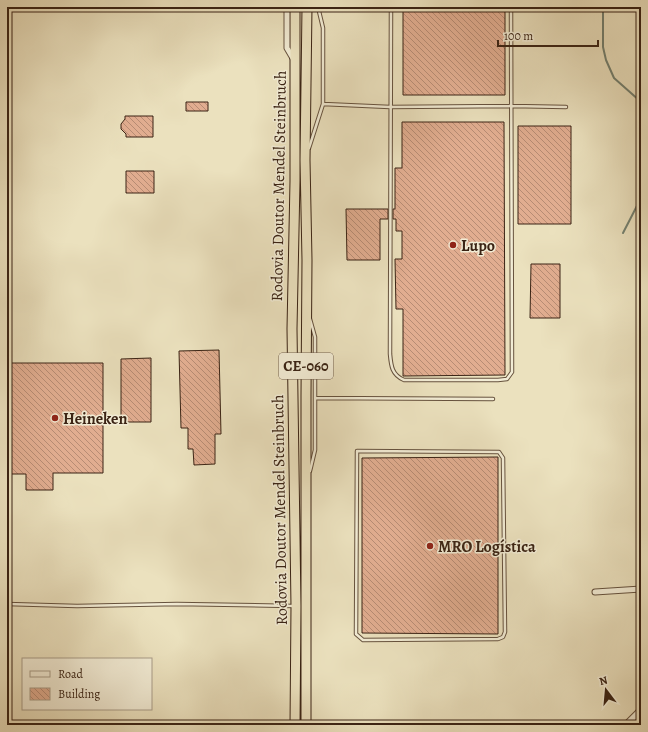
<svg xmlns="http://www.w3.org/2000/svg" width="648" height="732" font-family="Alegreya,serif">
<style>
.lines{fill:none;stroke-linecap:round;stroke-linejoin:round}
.stream{stroke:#738070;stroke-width:2}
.building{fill:url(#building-back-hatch);stroke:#3a2314}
.service-casing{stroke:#66523e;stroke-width:4.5}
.minor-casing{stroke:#66523e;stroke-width:7}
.tertiary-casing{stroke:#66523e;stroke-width:8}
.trunk-casing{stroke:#3a2314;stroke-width:11}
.service{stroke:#f2ecd5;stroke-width:2.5}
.minor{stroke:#f2ecd5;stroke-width:5}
.tertiary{stroke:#f2ecd5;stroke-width:6}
.trunk{stroke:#ebe1be;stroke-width:9}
.poi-dot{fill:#8f2418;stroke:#f2ecd5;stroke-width:1.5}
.labels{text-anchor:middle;stroke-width:3;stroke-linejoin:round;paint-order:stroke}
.shield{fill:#f2ecd5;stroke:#715f4e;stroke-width:1}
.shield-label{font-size:15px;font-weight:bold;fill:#3a2314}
.street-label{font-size:16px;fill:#3a2314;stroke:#f2ecd5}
.poi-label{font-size:16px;font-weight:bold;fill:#3a2314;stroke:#f2ecd5;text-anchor:start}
</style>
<defs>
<pattern id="building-back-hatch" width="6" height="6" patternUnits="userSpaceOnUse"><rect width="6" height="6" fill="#e1ad90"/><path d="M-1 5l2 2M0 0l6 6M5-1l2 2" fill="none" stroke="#b78c74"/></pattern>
</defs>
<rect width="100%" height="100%" fill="#ebe1be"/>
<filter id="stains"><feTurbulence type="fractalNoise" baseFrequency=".005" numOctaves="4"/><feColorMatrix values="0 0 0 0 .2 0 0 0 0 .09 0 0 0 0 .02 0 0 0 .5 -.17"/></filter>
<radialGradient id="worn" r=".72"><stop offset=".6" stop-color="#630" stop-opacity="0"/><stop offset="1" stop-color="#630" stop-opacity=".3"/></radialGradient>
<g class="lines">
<path class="stream" d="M603,7v40l3,13 8,18 26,23 1,5
M623,233l18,-35"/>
</g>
<path class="building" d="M403,7h102v88h-102z
M186,102h22v9h-22z
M125,116h28v21h-27v-3l-5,-5v-5l4,-5z
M402,122h102l1,253 -102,1v-67h-7l-1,-50h7v-28h-6v-12h-3v-10h2v-41h7z
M518,126h53v98h-53z
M126,171h28v22h-28z
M346,209h42v10h-8v41h-33z
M531,264h29v54h-30z
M219,350l2,84h-6v30l-21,1 -1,-16h-5v-21h-7l-2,-77z
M151,358v64h-30v-63z
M7,363h96v110h-50v17h-27v-16h-19z
M498,457v177l-136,-1v-175z"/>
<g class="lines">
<defs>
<path id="service" d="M391,7l-1,347c1,12 2,21 14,26h94l9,-1 5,-7 -1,-365
M323,104l67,3 122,-1 54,1
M309,148l14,-44v-76l-5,-21
M315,398l178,1
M357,451l142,1 4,6 2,174 -2,5 -5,2 -135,1 -7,-6z
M310,471l5,-21v-113l-5,-18
M7,604l70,2 100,-2 116,2"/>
<path id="minor" d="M287,7v41l7,12
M595,592l46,-3"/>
<path id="tertiary" d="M626,725l15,-15"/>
<path id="trunk" d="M295,7v174l-3,148 4,277 -1,119
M306,725v-330l1,-135 -2,-100 2,-153"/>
</defs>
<use href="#service" class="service-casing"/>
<use href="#minor" class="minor-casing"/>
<use href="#tertiary" class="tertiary-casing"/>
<use href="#trunk" class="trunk-casing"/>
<use href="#service" class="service"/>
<use href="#minor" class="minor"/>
<use href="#tertiary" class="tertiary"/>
<use href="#trunk" class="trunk"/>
</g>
<g class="poi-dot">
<circle cx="453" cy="245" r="4"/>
<circle cx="55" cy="418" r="4"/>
<circle cx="430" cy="546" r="4"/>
</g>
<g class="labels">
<rect class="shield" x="279" y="353" width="54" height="26" rx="3"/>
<g class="shield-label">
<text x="306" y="371">CE-060</text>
</g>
<g class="street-label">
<text transform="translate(278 186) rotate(-89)" y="6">Rodovia Doutor Mendel Steinbruch</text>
<text transform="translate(279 510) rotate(-91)" y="6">Rodovia Doutor Mendel Steinbruch</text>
</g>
<g class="poi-label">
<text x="461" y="251">Lupo</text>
<text x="63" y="424">Heineken</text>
<text x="438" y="552">MRO Logística</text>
</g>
</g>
<rect width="648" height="732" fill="none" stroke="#ebe1be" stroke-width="24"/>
<rect x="8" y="8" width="632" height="716" fill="none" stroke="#3a2314" stroke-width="2"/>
<rect x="12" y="12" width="624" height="708" fill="none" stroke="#3a2314"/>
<rect x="22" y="658" width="130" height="52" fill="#f2ecd5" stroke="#a89c88"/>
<rect x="30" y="671" width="20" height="6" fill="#f2ecd5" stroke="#a89c88"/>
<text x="58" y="678" font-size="12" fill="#3a2314">Road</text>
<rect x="30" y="688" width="20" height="12" fill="url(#building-back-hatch)" stroke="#a89c88"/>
<text x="58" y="698" font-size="12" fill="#3a2314">Building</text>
<g transform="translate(606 690) rotate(344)" stroke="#f2ecd5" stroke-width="3" paint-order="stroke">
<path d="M0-3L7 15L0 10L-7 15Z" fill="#3a2314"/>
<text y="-6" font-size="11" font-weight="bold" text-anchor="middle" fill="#3a2314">N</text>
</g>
<path d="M498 40v6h100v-6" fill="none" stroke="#3a2314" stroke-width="2"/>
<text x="504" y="40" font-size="12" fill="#3a2314" stroke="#f2ecd5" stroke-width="3" paint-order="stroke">100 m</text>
<rect width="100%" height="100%" filter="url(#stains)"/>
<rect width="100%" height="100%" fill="url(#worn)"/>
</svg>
